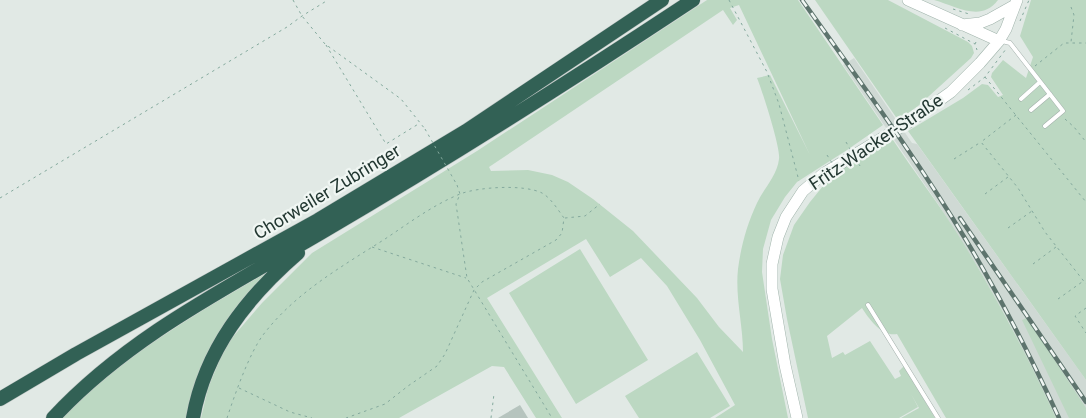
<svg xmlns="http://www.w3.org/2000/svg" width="1086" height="418" font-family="Roboto,sans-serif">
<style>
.built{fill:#cfd9d4}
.green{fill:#bcd8c2;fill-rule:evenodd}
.building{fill:#b6c4be}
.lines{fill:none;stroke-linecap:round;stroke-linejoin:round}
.lane-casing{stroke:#a4b0ac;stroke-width:5}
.secondary-casing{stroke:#a1b4ac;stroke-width:12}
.highway-casing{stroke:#c1c7c6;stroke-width:15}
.path{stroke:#84a99d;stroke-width:1;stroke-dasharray:2.5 4;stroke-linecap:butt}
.lane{stroke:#fff;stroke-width:4}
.secondary{stroke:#fff;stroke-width:11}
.highway{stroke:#326155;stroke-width:14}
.rail-casing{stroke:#5d746d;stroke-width:4.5}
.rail{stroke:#f0f6f3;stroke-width:2.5;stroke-dasharray:8;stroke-linecap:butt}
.path-bridge{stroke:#84a99d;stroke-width:1;stroke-dasharray:2.5 4;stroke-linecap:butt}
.labels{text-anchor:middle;stroke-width:4.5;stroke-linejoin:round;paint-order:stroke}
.street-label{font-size:18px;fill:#233832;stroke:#f0f6f3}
</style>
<rect width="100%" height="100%" fill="#e1e9e5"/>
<path class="built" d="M854,58l58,85 5,1 169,236v38h-30l-47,-96 -29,-51 -42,-67 -95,-139z"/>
<path class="green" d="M707,0h91l85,125 -36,25 -50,32 -12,15 -14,23 -8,29 -1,23 10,67 16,79h-73l20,-13 -35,-65 -33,-54 -26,-28 -31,19 -24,-38 -99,59 75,120h-26l-32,-51 -12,-1 -93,52h-198l7,-30 12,-29 11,-20 31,-36 50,-50 165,-102zM739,5l71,150 -40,-80 -13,3c5,12 24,71 22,81 -2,17 -15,29 -22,44 -10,21 -16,43 -19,66 -3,28 5,56 5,83l-24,-25 -22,-29 -64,-67 -40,-32 -25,-17 -16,-7 -24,-5 -37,1 -2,-4 234,-157 10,15 4,-5 -7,-12z
M815,0h73l80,42 4,4 2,7 -3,5 -53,48 -20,14z
M934,0h64c-17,23 -42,6 -64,0z
M1031,0h55v380l-178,-249 55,-33 19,-14 6,1 10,12 5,-2 -12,-18 1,-4 11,-13 23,18 7,-21 -13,-21z
M891,137c23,35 49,68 71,104 35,57 66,116 94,177h-110l-49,-84c-15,3 -28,-15 -35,-26l-35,28 5,22 11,-6 2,3 25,-14 25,38 6,-3 -2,-5 5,-5 31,52h-34l18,-10 -8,-14 7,13 -19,11h-91l-21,-99 -7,-40 3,-24 11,-30 16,-23 22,-27z
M580,249l68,111 -72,44 -67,-111z
M271,270l-12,14 -71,134h-126c60,-62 135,-105 209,-148z
M1027,318l59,90v10h-17l-47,-98z
M697,352l33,54 -20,12h-71l-14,-22z"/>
<path class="building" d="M520,405l8,13h-30z"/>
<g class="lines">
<defs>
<path id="lane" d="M1002,41l8,2 53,68 -18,15
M1021,99l19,-17
M1031,110l19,-16
M868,305l70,113"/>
<path id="secondary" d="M908,0l91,41
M962,25l18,-2 10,-4 25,-14
M797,418l-12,-53 -13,-76v-25l6,-27 8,-20 17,-26 20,-17 86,-52 42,-30 29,-29 19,-22 7,-12 11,-29"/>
<path id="highway" d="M0,399l76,-45 242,-134 148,-89 196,-131
M53,418c76,-82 176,-131 271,-187 125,-73 248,-151 369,-231
M193,418c12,-68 54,-121 105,-165"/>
</defs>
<use href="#lane" class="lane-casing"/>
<use href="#secondary" class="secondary-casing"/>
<use href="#highway" class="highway-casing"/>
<path class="path" d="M293,0l9,16 23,28 76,55 24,30
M729,0l38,72 12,32 20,77
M1071,7l3,8 -3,27
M953,9l16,5
M1020,21l9,-21
M945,28l30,16
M976,42l-1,2 2,6
M326,45l60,99 34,-21
M1035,66l29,-23h22
M985,77l101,125
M968,90l17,-13 21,-28
M1016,115l-35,27 37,46 27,44 41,52
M1065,119l9,8 12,15
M954,159l27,-17
M457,185l3,9 -4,10 11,74 85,140
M985,194l23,-17
M0,198l287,-171 15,-11 26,-16
M565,218l20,-2 15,-12
M1008,228l24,-17
M372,247l94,31
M1033,264l23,-17
M1058,299l24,-17
M1086,308l-11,8 11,17
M239,388l51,24 22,6
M227,418c8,-24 22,-64 36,-83 32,-42 78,-68 122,-96 24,-16 48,-34 75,-45 18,-7 64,-10 82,-1 9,5 16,17 22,25l-2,15 -6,7 -74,42 -8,8 -29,64 -8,12 -29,20 -23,18 -39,14
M491,418l3,-24"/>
<use href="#lane" class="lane"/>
<use href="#secondary" class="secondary"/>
<use href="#highway" class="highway"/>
<defs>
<path id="rail" d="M802,0c56,79 114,157 164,240 35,58 65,117 93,178
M960,218l126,184"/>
</defs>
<use href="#rail" class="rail-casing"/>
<use href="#rail" class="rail"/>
<path class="path-bridge" d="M425,129l32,56
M846,142l14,24
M827,155l14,22"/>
</g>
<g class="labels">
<g class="street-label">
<text transform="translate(876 142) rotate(-34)" y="6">Fritz-Wacker-Straße</text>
<text transform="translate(327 192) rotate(-31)" y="6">Chorweiler Zubringer</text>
</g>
</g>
</svg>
